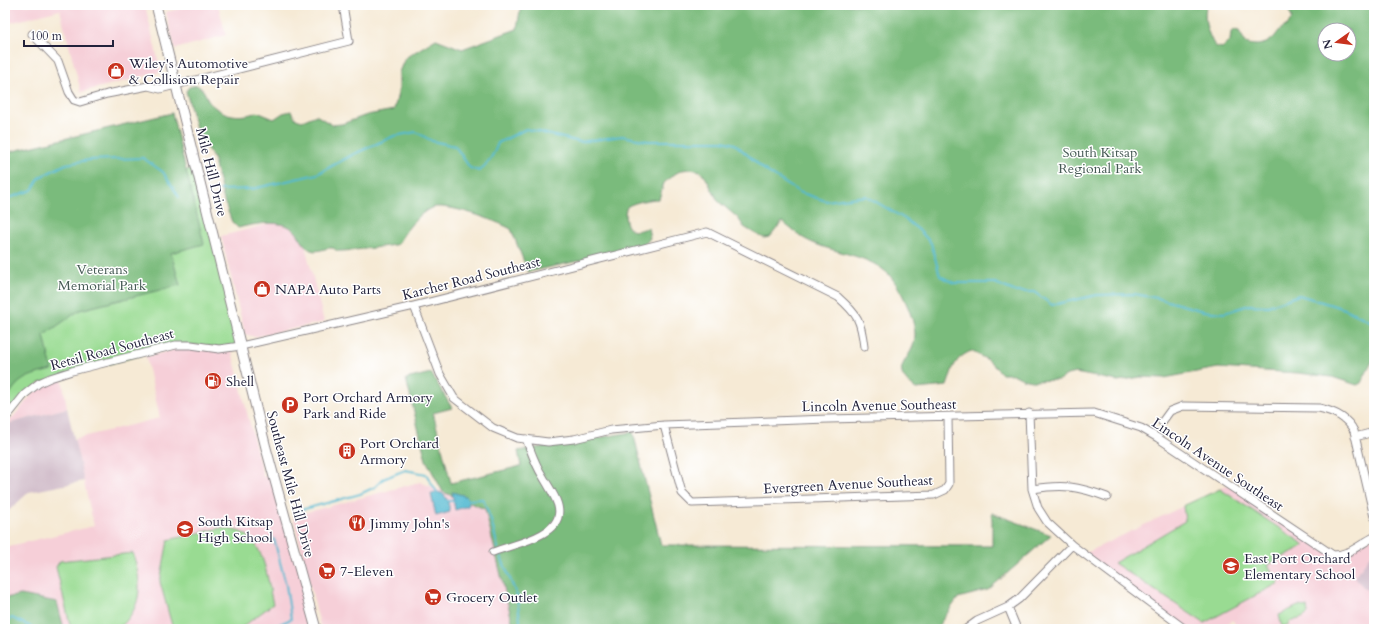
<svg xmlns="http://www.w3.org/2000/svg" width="1379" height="634" font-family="Cardo,serif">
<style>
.built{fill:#f6cfd8}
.industrial{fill:#d1bdca}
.green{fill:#99db92;stroke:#5e7e66}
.forest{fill:#7abb7c;stroke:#4e6e5c;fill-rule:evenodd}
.water{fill:#53bad1;stroke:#3a6e86}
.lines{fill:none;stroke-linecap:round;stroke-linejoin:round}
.stream{stroke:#53bad1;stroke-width:2}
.minor-casing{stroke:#8c8688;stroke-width:9}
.major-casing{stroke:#8c8688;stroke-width:11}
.minor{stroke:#fff;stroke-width:7}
.major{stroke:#fff;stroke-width:9}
.labels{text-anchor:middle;stroke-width:3;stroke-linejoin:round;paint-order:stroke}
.poi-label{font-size:14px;fill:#22223b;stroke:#fff;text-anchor:start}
.park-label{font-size:14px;fill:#465a55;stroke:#fff}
.street-label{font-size:14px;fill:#22223b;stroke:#fff}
</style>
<rect width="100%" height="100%" fill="#fff"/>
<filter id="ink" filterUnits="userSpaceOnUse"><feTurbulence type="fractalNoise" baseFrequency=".025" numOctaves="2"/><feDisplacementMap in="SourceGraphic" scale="8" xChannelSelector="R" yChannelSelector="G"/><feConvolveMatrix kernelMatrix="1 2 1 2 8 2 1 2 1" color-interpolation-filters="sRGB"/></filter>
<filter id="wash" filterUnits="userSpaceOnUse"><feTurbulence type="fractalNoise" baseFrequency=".012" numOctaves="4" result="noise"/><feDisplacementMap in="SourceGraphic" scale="16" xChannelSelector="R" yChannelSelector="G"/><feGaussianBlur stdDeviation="0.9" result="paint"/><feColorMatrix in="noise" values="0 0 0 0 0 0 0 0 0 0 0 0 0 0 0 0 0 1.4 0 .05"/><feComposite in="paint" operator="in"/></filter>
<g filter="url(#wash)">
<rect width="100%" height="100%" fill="#f6ead5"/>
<path class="built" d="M5,5h140l16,67 -80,20 -21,-82 -51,13 -4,-4z
M194,5h24l8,30 -51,14 -9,-37z
M298,217l26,105 -69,15 -10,-3 -24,-98z
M180,348l52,3 31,126 10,-3 43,155h-311v-82l89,-21 -20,-87 86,-21 -14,-61z
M62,378l5,30 -60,16 27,-32z
M420,482l65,27 29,120h-193l-28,-113z
M1227,485l106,70 41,-18v14l-19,26 19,21v31h-137l-4,-9 -14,9h-34l-101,-75z"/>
<path class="industrial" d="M67,408l17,73 -55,11 -24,22v-86l2,-4z
M1374,551v47l-20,-21z"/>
<path class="green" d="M196,168l45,178 -12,2 -46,-4 -144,39 -34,36v-205z
M1220,489l85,56 -37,20 11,18 -75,40 -90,-60 71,-42 -2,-15z
M221,528c10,1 22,3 29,10 16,15 18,46 23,66l-32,24 -5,1h-63l-13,-47 8,-42z
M133,553c6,22 11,43 -3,63 -3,4 -7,10 -13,12 -6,3 -37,1 -46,1l-15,-62 4,-6z
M1298,606l9,1 1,7 -6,4 -13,4v2l-7,3 -3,-12z"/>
<path class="forest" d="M521,5h686c-5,12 1,30 8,41l7,2 8,-7 1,-9 3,-2 5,1 7,12c10,4 22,2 29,-7 2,-2 3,-5 6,-7 5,-3 8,-4 11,-11l-2,-5 -6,-8h90v353l-13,25 -4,2 -25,-8 -34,-4 -80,-5 -54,10 -24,-1 -22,4 -43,-8 -8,2 -8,5 -27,1 -9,-2 -10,-5h-11l-14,-14 -17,-9c-18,8 -18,18 -24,35l-31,3c-32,-23 -1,-28 -1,-54 0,-16 -14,-47 -25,-59 -19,-22 -60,-23 -83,-36 -9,-4 -16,-12 -25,-18l-12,15 -6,1 -10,-5 -10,-6 -6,-9 -20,-17 -12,-23 -6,-7 -9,-2 -9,1 -9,5 -9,8 -5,16c-8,0 -24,3 -31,7 -5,4 -3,19 2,23 4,4 13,0 18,-1l2,10 -5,6 -7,4 -110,24 -17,-43c-14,-8 -65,-27 -80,-21 -13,6 -27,24 -33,36 -5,2 -57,8 -61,7 -1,-1 -3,-3 -5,-3 -6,-1 -14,5 -21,2 -7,-3 -10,-12 -15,-18 -12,-14 -43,-8 -58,-4l-6,-6 -8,-21 -11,-44 -15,-21 -12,-45 3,-4 8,-2c2,2 7,5 8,9 2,2 2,6 4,8 13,14 31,17 48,10l17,7 9,-6 8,-2 5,8 6,2 14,-6 16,10 10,-1 25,-9 27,-5 5,-21v-17l6,-14 31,-19 26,10 55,-20zM1325,30h24v24h-24z
M172,113l32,131 -33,9 9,32 -100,25 -36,25 8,35c-25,6 -35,8 -47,33v-250z
M431,373l21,35 -19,5 18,70 70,-17 -3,-15 115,-19 28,113 331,1v-33l59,22 -63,55 -30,8 -22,31h-422l-29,-120 -42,-17 -17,-32 -20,-81z
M21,595l36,7 7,27h-59v-31z"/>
<path class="water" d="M437,492c11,1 11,11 13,20l-14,4 -5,-22z
M452,492l14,4 3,8 -1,2 -13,4z"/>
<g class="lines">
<path class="stream" d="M220,190l32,-1 65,-15 37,-20 40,-18 22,-4 16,9 23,5 15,22 9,3c10,-8 15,-16 19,-28l28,-14 54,13 42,-6 26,5h75l12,3 31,27 33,21 27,9 40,-5 39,23 15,12 11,12 9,33 14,7h41l21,9h18l18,13 45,-10 37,-1 23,4 46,13 21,2 25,-8 19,1 31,-11 46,14 29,14
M5,206l4,-8 23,-8 8,-13 26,-13 23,-4 54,-2 20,14 16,25
M466,500l17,-1 8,21 7,28
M444,501h10
M297,511l63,-17 15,-7 8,-8 22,-9 21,4 12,20
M499,552l18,44 4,33
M5,620l7,-2 24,11
M269,629l22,-10 -5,-34 -12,-46"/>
</g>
</g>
<g filter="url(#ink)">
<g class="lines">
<defs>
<path id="minor" d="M32,34l26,27 11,31 5,8 6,2 27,-8 41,-8 12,3 189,-48 -6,-36
M414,306l26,68 14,24 39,30 24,10 31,4 26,-3 37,-9 53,-5 164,-6 266,-6 47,15 17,10 175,117c17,0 27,-11 41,-18
M1029,413l3,76 6,19 9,14 25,23 113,84
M5,419l20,-25 14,-11 11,-5 22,-7 104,-26h15l28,4 22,-3 173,-40 293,-74 131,65c20,18 23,23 26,50
M1162,422l8,-11 13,-5 136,2c14,3 28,9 35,23l20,86
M664,425l18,68 10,10 242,-8 11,-5 4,-6 -1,-67
M1355,437l19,-5
M1032,489c32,-5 45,-3 75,8
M493,552c16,-6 35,-10 49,-18 31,-17 12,-38 0,-59 -7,-11 -11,-24 -16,-36
M1008,607l9,22
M966,629l11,-8 31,-14 11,-8 53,-54"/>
<path id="major" d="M156,5l110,443 50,181"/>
</defs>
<use href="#minor" class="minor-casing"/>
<use href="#major" class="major-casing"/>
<use href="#minor" class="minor"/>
<use href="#major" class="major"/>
</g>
</g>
<defs>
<symbol id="shop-disc" viewBox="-11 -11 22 22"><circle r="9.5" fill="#c8321e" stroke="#fff"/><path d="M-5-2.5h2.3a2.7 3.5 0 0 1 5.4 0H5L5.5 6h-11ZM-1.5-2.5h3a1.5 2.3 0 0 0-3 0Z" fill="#fff"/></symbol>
<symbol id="fuel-disc" viewBox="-11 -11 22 22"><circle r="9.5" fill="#c8321e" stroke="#fff"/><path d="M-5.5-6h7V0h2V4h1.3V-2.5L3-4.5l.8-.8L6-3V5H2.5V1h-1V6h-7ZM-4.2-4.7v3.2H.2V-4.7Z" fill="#fff"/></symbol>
<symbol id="parking-disc" viewBox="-11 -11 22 22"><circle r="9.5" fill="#c8321e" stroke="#fff"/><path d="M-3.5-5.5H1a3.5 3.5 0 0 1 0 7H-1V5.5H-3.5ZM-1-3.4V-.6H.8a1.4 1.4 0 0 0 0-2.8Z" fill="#fff"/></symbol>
<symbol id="building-disc" viewBox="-11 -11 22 22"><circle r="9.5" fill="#c8321e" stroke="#fff"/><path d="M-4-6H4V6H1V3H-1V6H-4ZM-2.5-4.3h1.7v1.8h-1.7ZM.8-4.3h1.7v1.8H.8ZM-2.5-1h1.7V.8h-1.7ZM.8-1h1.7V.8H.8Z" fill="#fff"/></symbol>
<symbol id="restaurant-disc" viewBox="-11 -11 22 22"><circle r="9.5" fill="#c8321e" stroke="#fff"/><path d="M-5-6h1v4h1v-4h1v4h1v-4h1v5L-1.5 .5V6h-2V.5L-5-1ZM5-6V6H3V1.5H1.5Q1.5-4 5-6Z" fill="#fff"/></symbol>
<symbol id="school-disc" viewBox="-11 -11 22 22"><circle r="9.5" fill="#c8321e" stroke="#fff"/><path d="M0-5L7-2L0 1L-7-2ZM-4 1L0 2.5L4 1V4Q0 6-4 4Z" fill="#fff"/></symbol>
<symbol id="supermarket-disc" viewBox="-11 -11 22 22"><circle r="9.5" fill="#c8321e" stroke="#fff"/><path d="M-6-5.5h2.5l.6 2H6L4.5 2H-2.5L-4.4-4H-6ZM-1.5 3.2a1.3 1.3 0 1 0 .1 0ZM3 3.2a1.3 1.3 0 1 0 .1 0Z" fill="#fff"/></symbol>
</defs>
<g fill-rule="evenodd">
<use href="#shop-disc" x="106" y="61" width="20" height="20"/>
<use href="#shop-disc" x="252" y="279" width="20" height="20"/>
<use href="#fuel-disc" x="203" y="371" width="20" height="20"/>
<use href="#parking-disc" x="280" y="395" width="20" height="20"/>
<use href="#building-disc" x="337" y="441" width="20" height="20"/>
<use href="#restaurant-disc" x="347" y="513" width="20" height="20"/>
<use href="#school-disc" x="175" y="519" width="20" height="20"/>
<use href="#school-disc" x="1221" y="556" width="20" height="20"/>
<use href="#supermarket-disc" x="317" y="561" width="20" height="20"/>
<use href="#supermarket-disc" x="423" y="587" width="20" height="20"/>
</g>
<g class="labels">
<g class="poi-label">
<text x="129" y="68">Wiley's Automotive<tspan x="129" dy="16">&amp; Collision Repair</tspan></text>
<text x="275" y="294">NAPA Auto Parts</text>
<text x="226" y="386">Shell</text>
<text x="303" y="402">Port Orchard Armory<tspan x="303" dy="16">Park and Ride</tspan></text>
<text x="360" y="448">Port Orchard<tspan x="360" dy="16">Armory</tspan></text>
<text x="198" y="526">South Kitsap<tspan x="198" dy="16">High School</tspan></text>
<text x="370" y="528">Jimmy John's</text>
<text x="1244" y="563">East Port Orchard<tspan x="1244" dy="16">Elementary School</tspan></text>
<text x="340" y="576">7-Eleven</text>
<text x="446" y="602">Grocery Outlet</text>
</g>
<g class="park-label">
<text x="1100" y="157">South Kitsap<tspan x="1100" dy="16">Regional Park</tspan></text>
<text x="102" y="274">Veterans<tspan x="102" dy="16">Memorial Park</tspan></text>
</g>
<g class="street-label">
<text transform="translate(212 172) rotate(76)" y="5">Mile Hill Drive</text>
<text transform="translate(471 278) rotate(-14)" y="5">Karcher Road Southeast</text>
<text transform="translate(112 349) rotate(-15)" y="5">Retsil Road Southeast</text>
<text transform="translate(879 405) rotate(-1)" y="5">Lincoln Avenue Southeast</text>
<text transform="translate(1218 464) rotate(34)" y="5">Lincoln Avenue Southeast</text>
<text transform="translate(291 484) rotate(75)" y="5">Southeast Mile Hill Drive</text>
<text transform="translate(848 484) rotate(-3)" y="5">Evergreen Avenue Southeast</text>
</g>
</g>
<rect width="1379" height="634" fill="none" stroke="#fff" stroke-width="20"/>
<g transform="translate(1337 42) rotate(256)"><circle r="19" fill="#ffffff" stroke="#a7a7b1"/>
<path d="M0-3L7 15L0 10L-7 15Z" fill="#c8321e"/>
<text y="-6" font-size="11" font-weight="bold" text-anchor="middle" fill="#22223b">N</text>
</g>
<path d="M24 40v6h89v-6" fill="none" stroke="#22223b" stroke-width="2"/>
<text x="30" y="40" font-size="12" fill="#22223b" stroke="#ffffff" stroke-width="3" paint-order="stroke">100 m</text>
</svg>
